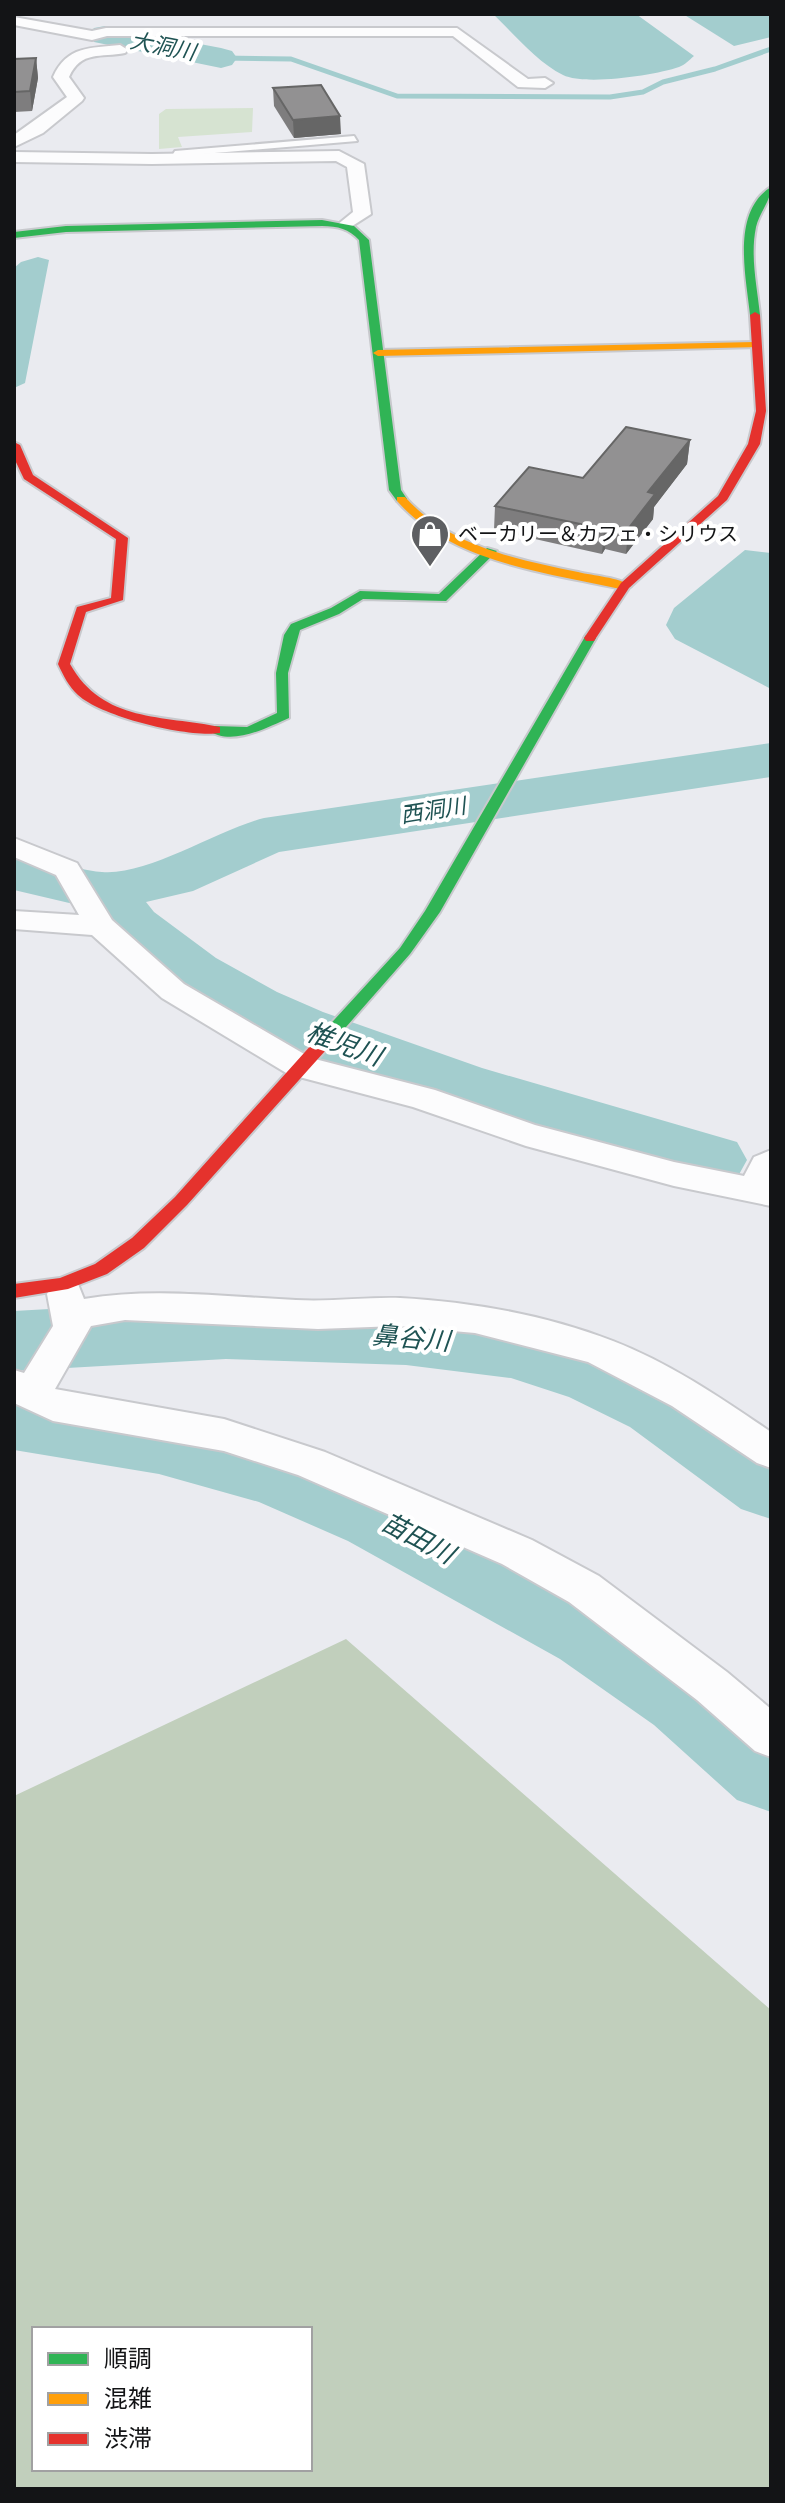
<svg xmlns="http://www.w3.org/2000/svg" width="785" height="2503" font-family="'IBM Plex Sans','Noto Sans JP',sans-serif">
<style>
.green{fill:#d6e3d1}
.forest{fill:#c1cfbc;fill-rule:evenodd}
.water{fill:#a3cdce}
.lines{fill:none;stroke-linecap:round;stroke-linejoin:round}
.stream{stroke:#a3cdce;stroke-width:5}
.river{fill:#a3cdce;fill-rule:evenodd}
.lane-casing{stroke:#c8c9cd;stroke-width:4}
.street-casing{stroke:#c8c9cd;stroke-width:4}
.fast-casing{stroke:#c8c9cd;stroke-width:4}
.slow-casing{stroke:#c8c9cd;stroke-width:4}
.jam-casing{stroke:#c8c9cd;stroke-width:4}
.lane{fill:#fcfcfd;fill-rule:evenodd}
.street{fill:#fcfcfd;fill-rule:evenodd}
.fast{fill:#30b455;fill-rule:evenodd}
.slow{fill:#ff9f0a;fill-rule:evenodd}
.jam{fill:#e5322d;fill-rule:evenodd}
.wall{fill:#7e7d7e}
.shaded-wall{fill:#666}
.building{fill:#929192;stroke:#666;stroke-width:2}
.labels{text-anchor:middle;stroke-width:8;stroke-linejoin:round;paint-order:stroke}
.far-poi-label{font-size:20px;fill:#131416;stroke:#fff;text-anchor:start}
.far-water-label{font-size:22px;font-style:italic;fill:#1f5353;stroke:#fff}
.water-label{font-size:26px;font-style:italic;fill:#1f5353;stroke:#fff}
</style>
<rect width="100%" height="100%" fill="#eaebf0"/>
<path class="green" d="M253,108l-1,24 -74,5 4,10 -23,2v-35l7,-5z"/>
<path class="forest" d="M346,1639l425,371v479h-757v-693zM34,2329h276v140h-276z"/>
<path class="water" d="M493,14h143l58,42c-5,4 -9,9 -15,11 -23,8 -94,19 -116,8 -26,-13 -49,-41 -70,-61z
M683,14h88v23l-37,9z
M38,257l11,3 -24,123 -11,5v-120l7,-6z
M745,550l26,3v136l-96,-50 -9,-14 8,-17z"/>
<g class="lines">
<path class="stream" d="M221,58l70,1 106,37 213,1 33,-5 20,-10 52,-13 56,-20"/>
<path class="river" d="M105,26l116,22 11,3 5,7 -5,7 -11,3 -127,-26 -5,-7 5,-7z
M771,743v34l-492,75 -86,39 -47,11 8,10 62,46 61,34 46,20 159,56 255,74 10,18 -10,18 -26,7 -279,-83 -157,-58 -46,-22 -59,-34 -62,-48 -26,-34 -68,-16v-45c30,8 56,25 88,27 46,4 115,-42 162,-54z
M226,1299l180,6 105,13 113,34 64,29 83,59v79l-30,-10 -111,-82 -61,-30 -58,-19 -105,-13 -180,-6 -212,12v-60z
M14,1386c90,13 179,26 266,54 78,24 149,62 221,100 99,52 184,98 270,170v102l-34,-12 -83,-75 -94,-66 -212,-118 -89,-39 -100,-28 -145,-24z"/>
<defs>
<path id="lane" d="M354,136l3,5 -178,15 -5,6 -4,-3 5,-8z"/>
<path id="street" d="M14,17l78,14 14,-3h351l71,51 17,-1 8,5 -8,5 -27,-1 -65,-51h-346l-15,4 -78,-15z
M120,45l8,5 -3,3c-24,5 -44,-3 -56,24l15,21 -2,3 -39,32 -29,14v-12l53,-38 -14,-20c14,-31 37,-29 67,-32z
M339,151l25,13 7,50 -25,16 -9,-5 16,-13 -6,-45 -11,-6 -184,3 -138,-2v-10l138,2z
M14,838l63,25 35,57 72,64 127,74 124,32 100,35 139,37 70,14 10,-19 17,-7v56l-97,-20 -148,-40 -113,-39 -125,-33 -126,-76 -70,-63 -78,-6v-18l65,4 -23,-40 -42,-18z
M65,1280l13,4 6,15c70,-12 142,-2 212,1 35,2 69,-3 104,-2 72,4 146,17 213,43 57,22 108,57 158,91v36l-14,-5 -85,-57 -84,-44 -113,-29 -78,-7 -79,3 -193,-9 -34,6 -36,63 169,30 101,33 207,88 67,36 128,96 44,37v48l-16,-6 -58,-51 -128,-98 -67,-38 -204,-89 -74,-24 -171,-30 -39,-18v-33l10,3 29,-47 -6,-32 5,-10z"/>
<path id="fast" d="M771,187c0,14 -12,26 -15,40 -6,29 1,59 4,88l-5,3 -5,-3c-4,-39 -19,-103 21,-128z
M322,220l32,6 15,14 32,250 6,9 -2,2h-8l-8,-11 -30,-250c-10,-11 -21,-14 -37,-14l-256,6 -52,6v-6l52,-6z
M487,548l10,3 -51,50 -83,-2 -24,15 -39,16 -12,43 1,45c-23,10 -58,29 -81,12l7,-4 32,1 30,-14 -1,-40 8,-38 7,-11 40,-16 29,-17 79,3z
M586,635l10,3 -156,274 -30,42 -85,97h-12l-2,-4 2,-4 87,-95 25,-37z"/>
<path id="slow" d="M755,342l5,3 -1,2 -381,9 -5,-3 5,-3z
M397,497h8c44,49 110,62 173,75 16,4 40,5 53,14l-6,4c-78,-18 -172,-26 -228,-89z"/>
<path id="jam" d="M755,312l5,3 6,96 -6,33 -33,56 -98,88 -35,53h-8l-2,-3 37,-55 97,-87 30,-52 8,-33 -6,-96z
M14,442l6,3 13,30 95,63 -5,62 -37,12 -16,52c33,59 93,51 150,63v6c-32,5 -118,-16 -142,-38 -9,-8 -15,-20 -20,-31l19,-57 34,-9 5,-59 -92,-60 -10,-21z
M319,1042l8,5 -2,4 -138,154 -43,43 -37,26 -39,15 -54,9v-14l46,-6 35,-14 37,-26 43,-41 138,-154z"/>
</defs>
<use href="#lane" class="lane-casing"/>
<use href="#street" class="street-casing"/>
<use href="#fast" class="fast-casing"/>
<use href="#slow" class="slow-casing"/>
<use href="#jam" class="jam-casing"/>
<use href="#lane" class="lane"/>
<use href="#street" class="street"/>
<use href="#fast" class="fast"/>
<use href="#slow" class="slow"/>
<use href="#jam" class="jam"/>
</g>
<path class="wall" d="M36,58l2,20 -6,33 -18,1v-53z
M273,88l68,46 -47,4 -20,-32z
M690,440l-3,24 -33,43 -1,12 -27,35 -21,-5 -3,5 -108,-24 1,-24 88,-28z"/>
<path class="shaded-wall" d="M36,58l2,20 -6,33 -2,-20z
M340,116l1,18 -47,4 -1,-18z
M690,440l-3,24 -33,43 -1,12 -27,35 2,-25 20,-37z
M607,524l-2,25 -3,5 2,-25z"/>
<path class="building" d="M36,58l-6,33 -16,1v-33z
M321,85l19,31 -47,4 -20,-32z
M626,427l64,13 -42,52 7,2 -27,35 -21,-5 -3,5 -109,-23 34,-39 54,11z"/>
<defs>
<symbol id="shop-pin" viewBox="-11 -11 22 30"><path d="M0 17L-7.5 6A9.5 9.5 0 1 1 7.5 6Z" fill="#5e5f62" stroke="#fff"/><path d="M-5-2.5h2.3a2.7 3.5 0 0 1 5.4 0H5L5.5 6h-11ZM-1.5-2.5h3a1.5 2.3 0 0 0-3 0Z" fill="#fff"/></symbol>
</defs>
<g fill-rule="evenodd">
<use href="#shop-pin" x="408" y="512" width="44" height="60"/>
</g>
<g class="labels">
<g class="far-poi-label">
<text x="458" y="541">ベーカリー＆カフェ・シリウス</text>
</g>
<g class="far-water-label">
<text transform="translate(163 46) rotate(11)" y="8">大洞川</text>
<text transform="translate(433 810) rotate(-9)" y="8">西洞川</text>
</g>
<g class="water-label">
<text transform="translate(344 1044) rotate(20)" y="9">椎児川</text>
<text transform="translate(411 1338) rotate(5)" y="9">鼻谷川</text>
<text transform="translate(418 1538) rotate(28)" y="9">苗田川</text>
</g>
</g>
<rect width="785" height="2503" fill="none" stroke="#131416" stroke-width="32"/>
<rect x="32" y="2327" width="280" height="144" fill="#ffffff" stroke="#a1a1a2" stroke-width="2"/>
<rect x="48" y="2353" width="40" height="12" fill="#30b455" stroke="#a1a1a2" stroke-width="2"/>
<text x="104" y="2367" font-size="24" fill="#131416">順調</text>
<rect x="48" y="2393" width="40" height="12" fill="#ff9f0a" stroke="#a1a1a2" stroke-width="2"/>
<text x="104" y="2407" font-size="24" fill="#131416">混雑</text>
<rect x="48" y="2433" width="40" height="12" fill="#e5322d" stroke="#a1a1a2" stroke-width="2"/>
<text x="104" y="2447" font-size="24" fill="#131416">渋滞</text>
</svg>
